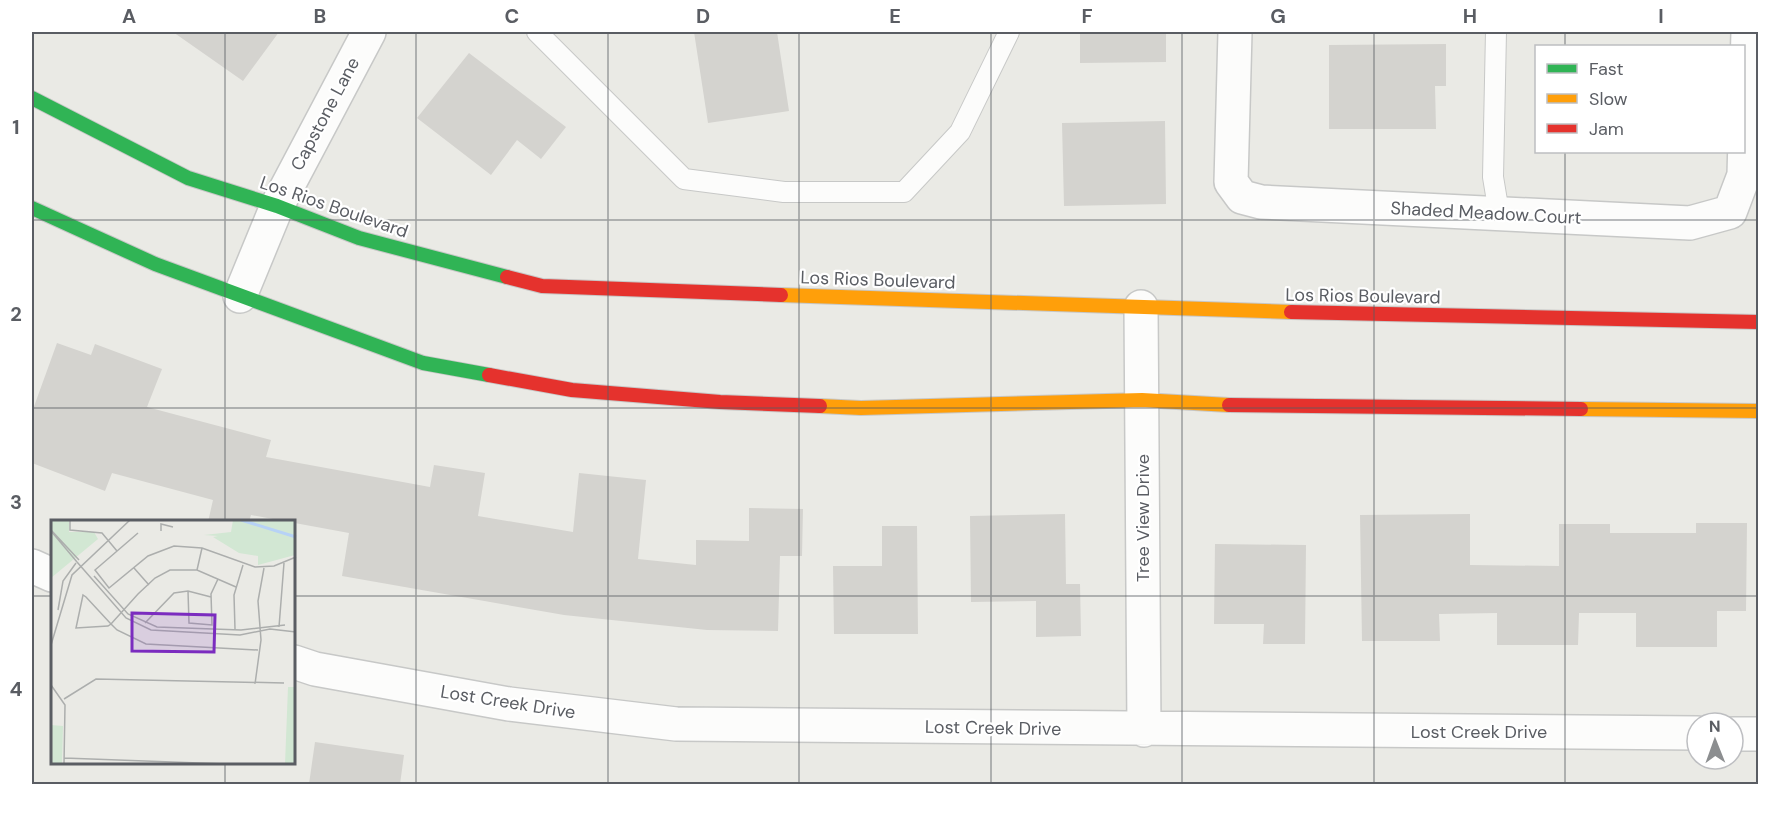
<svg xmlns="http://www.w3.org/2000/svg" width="1790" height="816" font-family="'DM Sans',sans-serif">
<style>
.building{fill:#d4d3cf}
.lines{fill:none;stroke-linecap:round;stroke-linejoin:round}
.lane-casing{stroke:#c7c8c7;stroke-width:22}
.street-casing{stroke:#c7c8c7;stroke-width:36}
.fast-casing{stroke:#c7c7c6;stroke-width:16}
.slow-casing{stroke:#c7c7c6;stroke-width:16}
.jam-casing{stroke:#c7c7c6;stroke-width:16}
.lane{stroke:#fcfcfb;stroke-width:20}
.street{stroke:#fcfcfb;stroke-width:33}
.fast{stroke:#30b455;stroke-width:14}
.slow{stroke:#ff9f0a;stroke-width:14}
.jam{stroke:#e5322d;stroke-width:14}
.grid{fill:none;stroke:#5a5d63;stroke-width:1.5;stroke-opacity:0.55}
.labels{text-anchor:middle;stroke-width:4.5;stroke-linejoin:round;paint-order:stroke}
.street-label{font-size:18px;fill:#5a5d63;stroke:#fff}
.inset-river{fill:none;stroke:#b7d2f6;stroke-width:3}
.inset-road{fill:none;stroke:#acaead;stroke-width:1.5}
.view{fill:#7b2cbf;fill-opacity:0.15;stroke:#7b2cbf;stroke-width:3}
.inset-edge{fill:none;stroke:#5a5d63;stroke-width:3}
.neatline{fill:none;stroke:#5a5d63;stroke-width:2}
.grid-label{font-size:20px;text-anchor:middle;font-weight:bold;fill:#5a5d63}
</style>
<rect width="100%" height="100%" fill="#eaeae5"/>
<path class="building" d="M173,32h106l-36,49z
M694,32h83l12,79 -81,12z
M1080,32h86v30l-86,1z
M1446,44v42h-11l1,43h-107v-84z
M469,53l97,74 -25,32 -24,-19 -26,35 -74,-57z
M1165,121l1,83 -102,2 -2,-83z
M57,343l34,12 4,-11 67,25 -15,38 124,33 -5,17 164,30 4,-22 51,8 -7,43 95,16 6,-59 67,7 -8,79 58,6v-25l53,1v-33l54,1 -1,47h-22l-2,75 -71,-1 -143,-15 -222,-39 7,-43 -98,-18 -2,7h-41l5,-22 -101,-27 -7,18 -73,-28v-51z
M1065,514l1,70h14l1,52 -45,1v-36l-65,1 -1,-86z
M1470,514v51l89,1v-42h51v9h86v-10h51l-1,88h-29v36h-81v-34h-57l-1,32h-81v-32l-58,1 1,27h-78l-2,-126z
M882,526h35l1,108h-84l-1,-68h49z
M1215,544l91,1 -1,99h-42l1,-20h-50z
M315,742l89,13 -4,29h-91z"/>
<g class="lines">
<defs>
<path id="lane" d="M537,32l147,147 100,13h120l56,-60 49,-100
M1496,32l-3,145 6,36"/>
<path id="street" d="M1235,32l-4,150 11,15 19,5 429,21 40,-11 14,-37 4,-143
M240,296l37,-90 92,-174
M1141,307l3,423
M32,566l20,9
M294,662l21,7 194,35 167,20 1021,9
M1733,734h25"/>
<path id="fast" d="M32,98l156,80 89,28 82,32 148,39
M32,208l123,56 268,99 66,12"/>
<path id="slow" d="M781,295l510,17
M820,406l41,2 281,-8 87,5
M1581,409l177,2"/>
<path id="jam" d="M507,277l35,9 239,9
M1291,312l467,10
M489,375l83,15 148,12 100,4
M1229,405l352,4"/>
</defs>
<use href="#lane" class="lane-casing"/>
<use href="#street" class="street-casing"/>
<use href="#fast" class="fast-casing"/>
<use href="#slow" class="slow-casing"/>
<use href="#jam" class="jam-casing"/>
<use href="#lane" class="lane"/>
<use href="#street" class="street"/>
<use href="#fast" class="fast"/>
<use href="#slow" class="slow"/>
<use href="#jam" class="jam"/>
</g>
<path class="grid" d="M225,32v490M416,32v752M608,32v752M799,32v752M991,32v752M1182,32v752M1374,32v752M1565,32v14M1565,152v632M32,220h1726M32,408h1726M32,596h20M294,596h1464M225,764v20"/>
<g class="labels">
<g class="street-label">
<text transform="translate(325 114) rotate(-62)" y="6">Capstone Lane</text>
<text transform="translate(334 207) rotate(19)" y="6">Los Rios Boulevard</text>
<text transform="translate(1486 213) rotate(3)" y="6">Shaded Meadow Court</text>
<text transform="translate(878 280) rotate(2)" y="6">Los Rios Boulevard</text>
<text transform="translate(1363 296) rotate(1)" y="6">Los Rios Boulevard</text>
<text transform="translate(1143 518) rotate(-90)" y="6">Tree View Drive</text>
<text transform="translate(508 702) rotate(9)" y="6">Lost Creek Drive</text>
<text transform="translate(993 728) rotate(1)" y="6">Lost Creek Drive</text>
<text x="1479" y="738">Lost Creek Drive</text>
</g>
</g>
<g transform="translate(51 520)">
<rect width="244" height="244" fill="#eaeae5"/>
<path d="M0,0h18v12h25l4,7 -47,39zM182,0h62v35l-37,10v-9l-19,-3 -26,-16 5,-1 -14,-1 27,-3zM237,167h7v77h-10zM0,205l12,1 -1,38h-11z" fill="#d2e7d3"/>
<path class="inset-river" d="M190,0l55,17"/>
<path class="inset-road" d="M19,0v10l32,3 15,18M0,10l28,30M0,11l26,31M110,11v-7l12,3M87,13l-43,37 14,18 39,-32 26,-10 28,2 53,19 19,-1 22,-9M26,42l49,56 25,12 89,5 30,-6 26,3M83,48l15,17M146,50l5,-22M43,56l34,38 29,13 84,3 44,-5M185,67l-39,-17h-27l-15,8 -17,16 -27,30 -3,2 -32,2 7,-33 3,2 25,27 6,6 29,14 112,6M137,71l1,32 23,2 -1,-31 7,-15M7,90l5,-29 13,-18M94,103l29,-30 14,-2 23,6M228,107l5,-64M184,109l-1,-34 9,-30M0,125l21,-70 58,-55M204,164l6,-44 -3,-39 6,-33M0,165l14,20 -1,59M13,179l32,-20 188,4M13,238l162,6"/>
<path class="view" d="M81,93l83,2 -1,37 -82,-1z"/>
<rect width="244" height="244" class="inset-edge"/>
</g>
<rect width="1790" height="816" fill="none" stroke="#ffffff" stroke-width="66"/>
<rect x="1535" y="45" width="210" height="108" fill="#ffffff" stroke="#bdbec1" stroke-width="1.5"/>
<rect x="1547" y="64" width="30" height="9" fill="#30b455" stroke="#bdbec1" stroke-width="1.5"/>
<text x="1589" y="75" font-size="18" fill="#5a5d63">Fast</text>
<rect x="1547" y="94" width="30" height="9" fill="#ff9f0a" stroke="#bdbec1" stroke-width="1.5"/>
<text x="1589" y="105" font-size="18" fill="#5a5d63">Slow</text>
<rect x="1547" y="124" width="30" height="9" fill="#e5322d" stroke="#bdbec1" stroke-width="1.5"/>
<text x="1589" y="135" font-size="18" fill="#5a5d63">Jam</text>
<g transform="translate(1715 741) rotate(359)"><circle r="28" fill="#ffffff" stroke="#bdbec1" stroke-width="1.5"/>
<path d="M0-4.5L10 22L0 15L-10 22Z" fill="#8c8e90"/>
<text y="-9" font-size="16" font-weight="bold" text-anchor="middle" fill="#5a5d63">N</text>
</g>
<rect x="33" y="33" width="1724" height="750" class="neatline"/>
<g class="grid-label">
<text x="129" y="23">A</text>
<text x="320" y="23">B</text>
<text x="512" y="23">C</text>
<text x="703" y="23">D</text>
<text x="895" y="23">E</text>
<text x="1087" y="23">F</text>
<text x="1278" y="23">G</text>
<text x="1470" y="23">H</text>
<text x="1661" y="23">I</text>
<text x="16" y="134">1</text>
<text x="16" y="321">2</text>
<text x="16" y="509">3</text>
<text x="16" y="696">4</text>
</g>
</svg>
